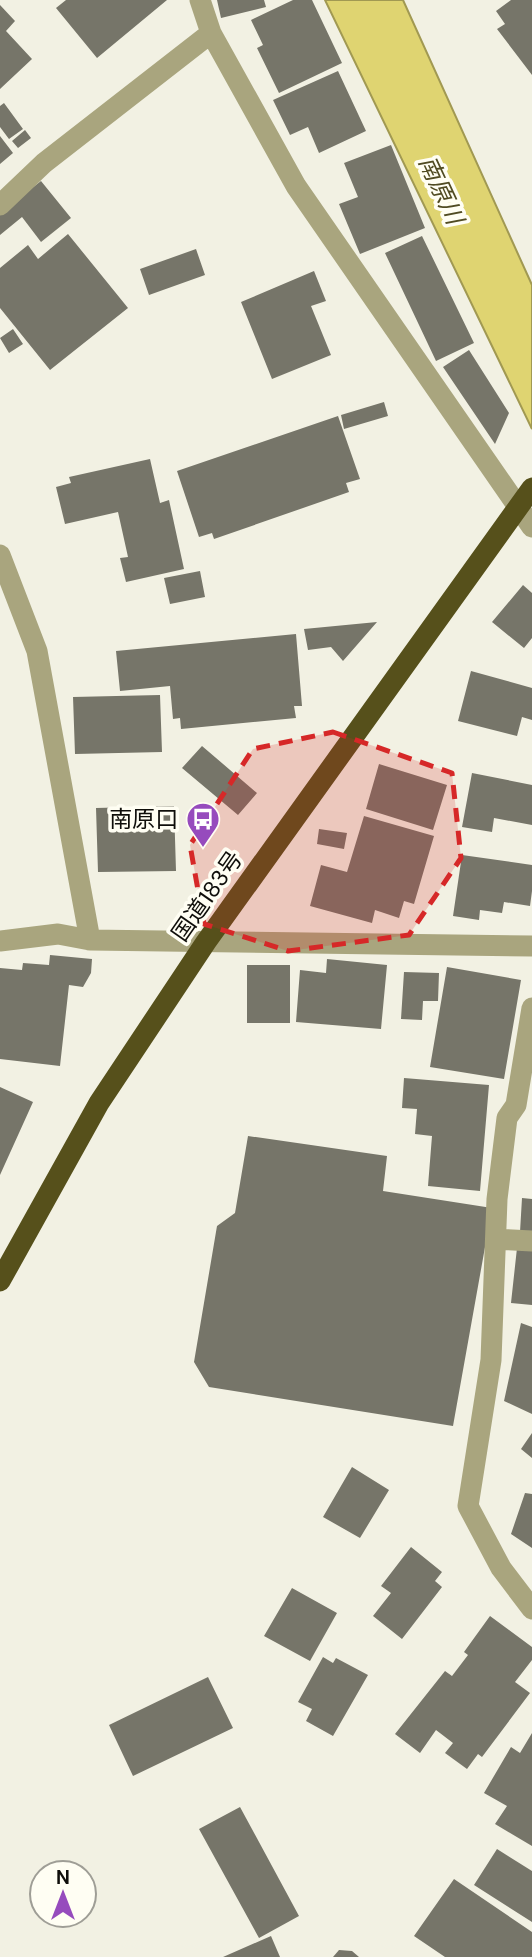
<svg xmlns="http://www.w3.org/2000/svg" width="532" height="1957" font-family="'DM Sans','Noto Sans JP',sans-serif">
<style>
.water{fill:#dfd471;stroke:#a19952;stroke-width:2}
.building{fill:#767569}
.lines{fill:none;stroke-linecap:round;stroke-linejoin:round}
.minor{stroke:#a9a57e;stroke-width:21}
.highway{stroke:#56501b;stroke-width:21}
.marked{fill:#d62828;fill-opacity:0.2;stroke:#d62828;stroke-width:5;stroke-dasharray:14 9;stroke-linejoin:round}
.labels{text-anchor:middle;stroke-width:7;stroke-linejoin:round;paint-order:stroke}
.poi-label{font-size:23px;fill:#0f0e0a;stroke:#fffef3;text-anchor:end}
.street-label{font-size:23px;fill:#0f0e0a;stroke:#fffef3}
.water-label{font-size:24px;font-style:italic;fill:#504b22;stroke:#fffef3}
</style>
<rect width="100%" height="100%" fill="#f2f1e3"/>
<path class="water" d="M325,0h78l129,285v144z"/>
<path class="building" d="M66,0h101l-70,58 -41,-50z
M217,0h47l2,7 -45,11z
M293,0h19l30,63 -63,30 -22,-45 6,-3 -12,-25z
M511,0h21v75l-35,-46 8,-5 -9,-13z
M0,5l15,16 -9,10 26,28 -32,30z
M338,71l28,60 -47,22 -11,-26 -18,8 -17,-35z
M4,103l19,26 -14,10 -9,-12v-21z
M25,130l6,8 -13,10 -6,-7z
M0,136l13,17 -13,11z
M391,145l34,83 -65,26 -21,-50 19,-7 -14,-34z
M41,181l30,37 -30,24 -19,-25 -22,18v-22z
M68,234l60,74 -78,62 -50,-62v-40l28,-23 10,14z
M422,236l52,107 -38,18 -51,-108z
M196,249l9,26 -56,20 -9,-26z
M314,271l12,30 -15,5 20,49 -59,24 -31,-77z
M13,329l10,15 -14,9 -9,-15z
M469,350l40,63 -14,31 -52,-77z
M384,402l4,14 -44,13 -3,-14z
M338,416l22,63 -14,4 3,9 -135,47 -2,-6 -13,4 -22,-66z
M150,459l10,44 9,-3 15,69 -58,13 -6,-24 8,-1 -10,-45 -53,12 -9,-37 15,-4 -2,-6z
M200,571l5,26 -35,7 -6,-26z
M523,585l9,8v45l-8,10 -32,-26z
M377,622l-34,39 -12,-14 -23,3 -4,-21z
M296,634l6,72h-8l2,12 -115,11 -1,-11 -7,1 -3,-33 -50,5 -4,-40z
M471,671l61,17v32l-10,-3 -5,19 -59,-15z
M160,695l2,57 -87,2 -2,-57z
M202,746l55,47 -19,22 -56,-47z
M379,764l68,21 -14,45 -67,-21z
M472,773l60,12v40l-38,-7 -2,14 -30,-5z
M174,806l2,65 -78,1 -2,-64z
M364,816l70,20 -20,68 -10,-3 -5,17 -24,-8 -3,13 -62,-17 11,-41 26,7z
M319,829l28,4 -3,16 -27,-5z
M462,855l70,10v26l-2,15 -26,-4 -2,11 -22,-3 -1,10 -26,-4z
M50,955l42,4 -1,14 -8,14 -14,-2 -9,81 -60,-7v-91l22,2 1,-7 26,2z
M327,959l60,6 -6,64 -85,-7 4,-52 26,3z
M247,965h43v58h-43z
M447,967l74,13 -17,99 -74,-12z
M404,972l35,1 -1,28h-15l-1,19 -21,-1z
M404,1078l85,7 -9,106 -52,-5 4,-50 -17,-2 2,-25 -15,-1z
M0,1087l33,15 -33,73z
M248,1136l139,20 -4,35 109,17 -39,218 -244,-39 -15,-25 23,-136 18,-13z
M522,1198l10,1v34l-12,-1z
M517,1248l15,2v55l-21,-2z
M521,1323l11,4v87l-28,-13z
M532,1433v25l-11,-9z
M352,1467l37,23 -29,48 -37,-21z
M525,1493l7,1v54l-21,-14z
M411,1547l31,25 -7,9 7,6 -40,52 -29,-23 18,-23 -10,-7z
M292,1588l45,25 -27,48 -46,-25z
M490,1616l42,31v13l-17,22 15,11 -48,64 -4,-3 -11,15 -22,-16 8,-10 -17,-13 -16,23 -25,-19 50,-63 7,5 16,-21 -4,-3z
M323,1657l10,6 3,-5 32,17 -35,61 -27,-15 6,-12 -14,-7z
M208,1677l25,51 -100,48 -24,-51z
M532,1733v113l-37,-22 12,-18 -23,-13 27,-46 9,6z
M240,1807l59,109 -40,22 -60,-109z
M497,1849l35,22v51l-58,-37z
M454,1879l78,53v25h-87l-31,-21z
M271,1936l9,21h-57z
M339,1950l13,1 7,6h-26z"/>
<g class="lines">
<path class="minor" d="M200,0l11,33 85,153 236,341
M0,205l44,-42 167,-130
M0,555l37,96 53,289
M0,941l58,-7 32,6 442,6
M532,1008l-16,97 -9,13 -10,81 -6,161 -23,146 33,62 31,41
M496,1239l36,2"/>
<path class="highway" d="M0,1281l99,-178 107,-161 326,-454"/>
</g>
<path class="marked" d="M333,732l119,41 9,85 -52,77 -121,16 -84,-27 -14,-79 63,-96z"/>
<defs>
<symbol id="bus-pin" viewBox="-11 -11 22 30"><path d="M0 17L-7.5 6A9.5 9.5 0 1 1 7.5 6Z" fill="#964bbd" stroke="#fffef3"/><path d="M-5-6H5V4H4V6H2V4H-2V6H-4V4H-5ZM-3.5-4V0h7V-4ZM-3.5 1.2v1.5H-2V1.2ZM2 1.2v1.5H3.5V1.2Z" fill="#fff"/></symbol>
</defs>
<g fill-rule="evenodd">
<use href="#bus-pin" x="184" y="800" width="38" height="52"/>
</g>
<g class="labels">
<g class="poi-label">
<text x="178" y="827">南原口</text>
</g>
<g class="street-label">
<text transform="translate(207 896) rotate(-55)" y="8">国道183号</text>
</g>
<g class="water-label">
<text transform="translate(441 190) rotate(65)" y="8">南原川</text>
</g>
</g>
<g transform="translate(63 1894)"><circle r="33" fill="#fffef3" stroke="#9f9e96" stroke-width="2"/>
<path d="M0-5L12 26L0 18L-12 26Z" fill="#964bbd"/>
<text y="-10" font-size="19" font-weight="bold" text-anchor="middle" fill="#0f0e0a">N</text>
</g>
</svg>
